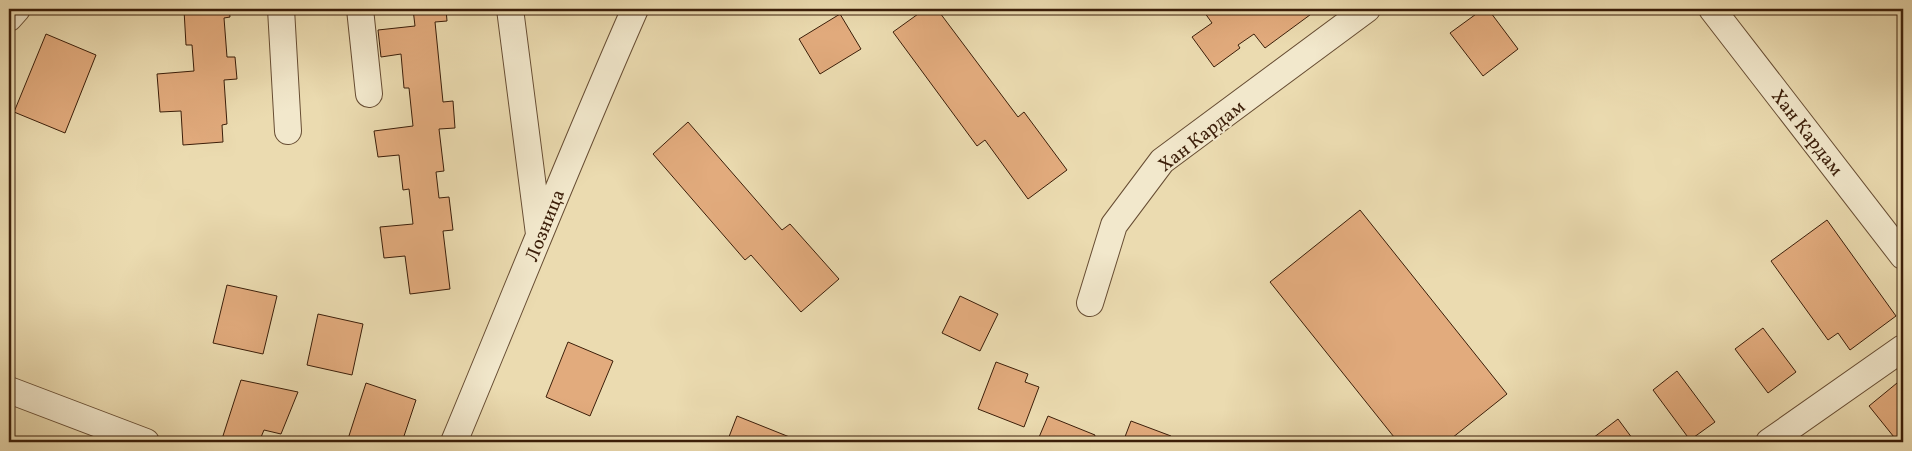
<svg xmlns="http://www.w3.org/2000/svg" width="1912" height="451" font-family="Vollkorn,serif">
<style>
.building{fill:#e2ab7d;stroke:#3b1e09}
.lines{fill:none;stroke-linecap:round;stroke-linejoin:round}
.minor-casing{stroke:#674d33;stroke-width:28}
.minor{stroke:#f2e8cc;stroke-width:26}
.labels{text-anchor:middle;stroke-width:4;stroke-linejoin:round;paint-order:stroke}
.street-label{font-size:19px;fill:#3b1e09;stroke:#f2e8cc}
</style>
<rect width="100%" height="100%" fill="#ebdbb0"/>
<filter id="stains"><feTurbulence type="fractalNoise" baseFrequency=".004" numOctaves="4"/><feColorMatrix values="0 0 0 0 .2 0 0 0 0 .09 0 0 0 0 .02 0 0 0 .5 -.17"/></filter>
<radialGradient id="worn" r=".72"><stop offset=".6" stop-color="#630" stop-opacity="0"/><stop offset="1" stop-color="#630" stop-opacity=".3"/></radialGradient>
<path class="building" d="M164,9h65l1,8 -6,1 3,39h8l2,22 -13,1 3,44 -5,1 1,17 -40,3 -2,-34 -21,1 -3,-38 37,-3 -2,-26h-6l-2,-35 -20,1z
M413,9h33l1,12 -12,1 8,80 10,-1 2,27 -16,1 5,42 -8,1 3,26 10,-1 4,33 -10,1 7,58 -40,5 -5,-38 -21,2 -4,-31 33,-3 -4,-35 -6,1 -4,-35 -21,2 -4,-26 39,-5 -4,-38h-5l-3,-34 -20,3 -3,-27 37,-4z
M925,9h12l81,108 6,-5 43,58 -39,29 -43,-59 -8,6 -84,-114z
M1202,9h35l4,5 8,-5h69l-53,39 -11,-14 -16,11 2,3 -26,19 -22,-30 20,-14z
M1483,9h5l30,40 -35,27 -33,-43z
M840,14l21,35 -41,25 -21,-35z
M46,34l50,21 -31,78 -51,-21z
M688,122l94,108 8,-6 49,55 -38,33 -50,-57 -6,5 -92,-106z
M1360,210l147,184 -60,48h-49l-128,-160z
M1827,220l69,96 -46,34 -12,-17 -10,7 -57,-79z
M227,285l50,11 -14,58 -50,-11z
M960,296l38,18 -18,37 -38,-18z
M318,314l45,10 -11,51 -45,-10z
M1763,328l33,44 -28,21 -33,-44z
M568,342l45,19 -23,55 -44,-19z
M996,362l32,12 -3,8 14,5 -15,40 -46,-18z
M1677,371l38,51 -25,18 -37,-50z
M241,380l57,12 -17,42 -17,-4 -5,12h-38z
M366,383l50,17 -14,42h-55z
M1897,383l6,8v51h-5l-29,-36z
M737,416l65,26h-75z
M1048,416l47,19 -2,7h-56z
M1618,419l17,23h-45l-1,-1z
M1131,421l40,15 -2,6h-46z"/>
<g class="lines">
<defs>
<path id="minor" d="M281,9l7,122
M360,9l9,85
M510,9l29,225
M1712,9l191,247
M9,18l8,-9
M1090,303l24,-78 48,-64 205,-152
M9,390l137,52
M454,442c60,-144 118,-290 181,-433
M1769,442l134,-94"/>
</defs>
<use href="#minor" class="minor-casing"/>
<use href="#minor" class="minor"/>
</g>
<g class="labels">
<g class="street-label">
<text transform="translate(1808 132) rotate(52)" y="7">Хан Кардам</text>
<text transform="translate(1201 135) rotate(-38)" y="7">Хан Кардам</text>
<text transform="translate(544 225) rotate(-68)" y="7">Лозница</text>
</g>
</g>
<rect width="1912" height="451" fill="none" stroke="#ebdbb0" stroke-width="30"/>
<rect x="10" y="10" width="1892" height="431" fill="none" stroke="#3b1e09" stroke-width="2.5"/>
<rect x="15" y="15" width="1882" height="421" fill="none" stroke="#3b1e09"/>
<rect width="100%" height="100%" filter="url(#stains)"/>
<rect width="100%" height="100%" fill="url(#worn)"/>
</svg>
